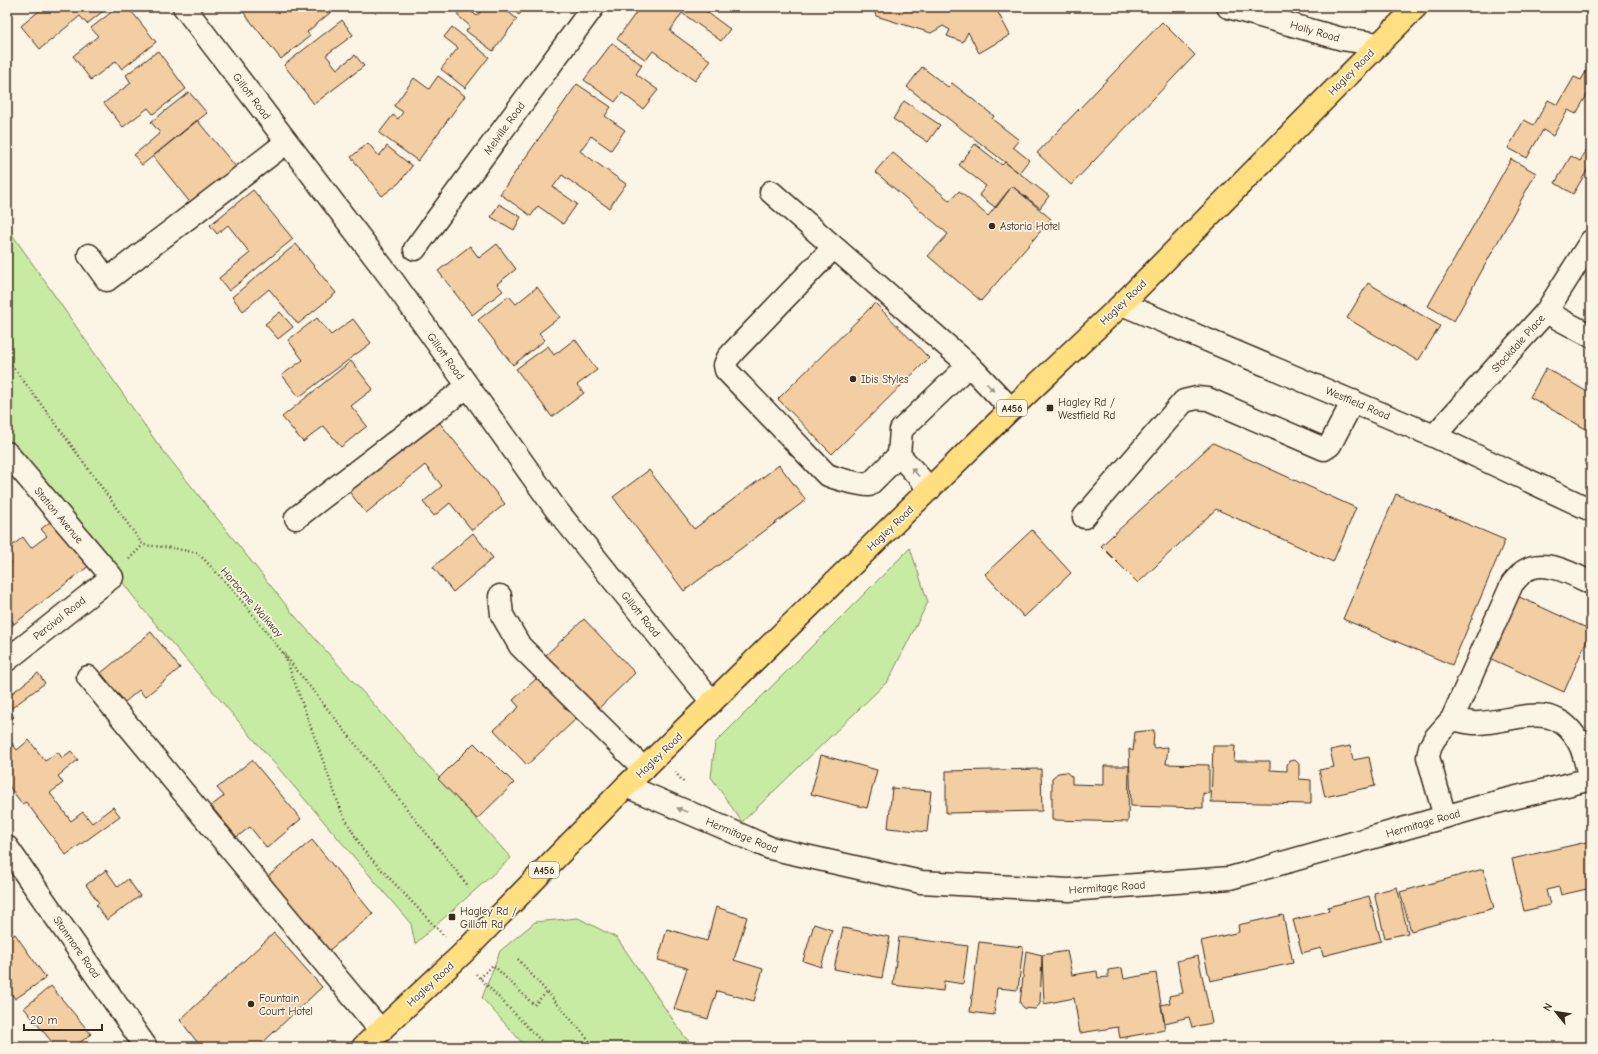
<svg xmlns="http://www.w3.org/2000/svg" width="1598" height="1054" font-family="'Comic Neue',sans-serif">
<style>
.green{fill:#c8eba4;stroke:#828a61}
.building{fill:#f3cea3;stroke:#3b2a1e}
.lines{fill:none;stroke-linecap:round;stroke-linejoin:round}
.minor-casing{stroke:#3b2a1e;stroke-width:25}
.highway-casing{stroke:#3b2a1e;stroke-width:25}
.path{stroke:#3b2a1e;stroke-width:2.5;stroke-dasharray:1 3;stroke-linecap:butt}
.minor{stroke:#fcf5e5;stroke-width:22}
.highway{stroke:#ffdf80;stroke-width:22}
.oneway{fill:#9c9082}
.poi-dot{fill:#3b2a1e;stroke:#fcf5e5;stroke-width:1.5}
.labels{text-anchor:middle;stroke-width:3.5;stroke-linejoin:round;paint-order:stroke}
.shield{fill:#fcf5e5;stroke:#75675a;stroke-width:1}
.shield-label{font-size:10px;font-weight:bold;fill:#3b2a1e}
.street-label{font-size:11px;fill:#3b2a1e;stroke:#fcf5e5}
.poi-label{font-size:11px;fill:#3b2a1e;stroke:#fcf5e5;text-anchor:start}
</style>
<rect width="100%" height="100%" fill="#fcf5e5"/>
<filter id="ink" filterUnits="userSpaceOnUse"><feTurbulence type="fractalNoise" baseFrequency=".025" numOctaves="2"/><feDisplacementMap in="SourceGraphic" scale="8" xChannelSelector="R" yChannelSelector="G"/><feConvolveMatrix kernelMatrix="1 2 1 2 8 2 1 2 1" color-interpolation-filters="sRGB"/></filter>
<g filter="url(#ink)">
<path class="green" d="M7,227l150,216 137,172 217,243 -96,86 -4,-20 -269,-316 -35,-46 -100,-125z
M910,548l18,54 -40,79 -146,141 -31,-45 4,-34z
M578,918l39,20 67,98 11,11h-169l-44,-49 18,-47 35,-29z"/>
<path class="building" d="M44,7h64l-21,17 -7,-8 -40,33 -19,-23z
M118,7h10l28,35 -34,27 -6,-8 -25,19 -18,-24 25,-20 -7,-8z
M239,7h45l5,6 7,-6h31l4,5 -24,20 3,4 -29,23z
M463,7h2l12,9 7,-9h18l15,12 -24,32 -27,-20 4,-5 -13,-11z
M509,7h16l-6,8z
M640,7h60l30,22 -9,12 -39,-28 -12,18 41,30 -16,20 -42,-30 -7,9 -29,-21z
M873,7h122l15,28 -31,18 -11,-21 -5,10 -16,-6 3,-6 -7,-4 -12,7 -55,-17z
M342,20l11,15 -27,20 11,14 18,-14 9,11 -50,38 -30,-39z
M1162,22l33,33 -124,130 -34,-32z
M452,27l37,30 -24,31 -24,-19 17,-21 -14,-11z
M612,43l30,22 -6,9 22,16 -15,19 -21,-16 -7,9 -31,-22z
M158,51l28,38 -33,25 -5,-6 -25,19 -19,-24 27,-20 -5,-8z
M1591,63v25l-15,26 -8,-4 -15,26 -10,-6 -16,28 -19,-10 16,-28 10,5 14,-25 10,5 16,-28 7,3z
M922,67l26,20 4,-4 42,33 -2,3 27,21 -6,7 16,13 -10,13 -112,-86z
M438,76l27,20 -47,65 -39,-28 14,-18 5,4 5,-7 -9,-6 20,-28 15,11z
M577,84l34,23 -6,9 20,14 -14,20 -20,-14 -11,15 46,33 -17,24 -47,-33 -9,12 24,17 -14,20 -25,-18 -7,10 -31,-22z
M189,92l18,21 -65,52 -8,-10 26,-22 -9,-11z
M904,101l36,24 -12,17 -35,-23z
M197,120l39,47 -21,18 -19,25 -43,-54z
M1591,142v22l-18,30 -18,-11 16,-27 9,5z
M368,143l11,13 8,-10 25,20 -13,17 -17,13 -31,-39z
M975,144l27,21 3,-3 44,34 -9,12 -28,-22 -16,22 -17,-13 7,-9 -27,-21z
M892,152l58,49 9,-10 29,25 24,-30 39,33 -70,82 -53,-45 20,-22 -73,-62z
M1511,159l25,14 -82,148 -26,-15z
M253,190l40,49 -64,52 -10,-13 31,-25 -22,-28 -11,9 -7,-9z
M499,204l22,13 -7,13 -23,-13z
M296,244l40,49 -38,31 -29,-35 -26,22 -11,-14z
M497,244l19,25 -19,15 6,7 -31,24 -34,-44 32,-25 9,12z
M1368,283l72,43 -22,35 -71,-43z
M537,287l23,30 -21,16 6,7 -32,25 -35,-45 31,-24 7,8z
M875,303l54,55 -97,96 -54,-55z
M280,312l13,15 -15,12 -13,-15z
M317,318l14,17 22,-16 18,24 -72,54 -17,-22 21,-15 -15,-20z
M575,339l22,31 -20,15 7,8 -32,24 -36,-48 32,-23 6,9z
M351,361l22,28 -22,17 16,20 -26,21 -17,-21 -21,16 -21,-25z
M1546,368l45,26v38l-61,-35z
M435,417l70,87 -33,26 -22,-27 -16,13 -11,-14 19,-16 -17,-21 -59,48 -19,-24z
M1213,443l143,65 -23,54 -117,-53 -78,74 -37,-37z
M779,465l27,35 -122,91 -71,-94 36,-27 45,59z
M1396,494l109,46 -53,125 -109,-46z
M55,518l35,47 -76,59 -7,-9v-49l4,-3 -4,-6v-7l16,-13 8,11 16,-12 -6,-7z
M1032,530l39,43 -47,44 -39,-43z
M473,533l20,25 -40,34 -20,-25z
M1515,595l76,35 -27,62 -77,-35z
M7,615l7,9 -7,5z
M584,619l51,54 -38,37 -52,-54z
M151,632l29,36 -35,29 -6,-7 -14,12 -24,-29z
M38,673l7,10 -36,27 5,7 -7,6v-26z
M537,678l39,41 -49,46 -33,-35 25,-23 -6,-7z
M1154,730l-1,18 15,-1 -2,17 43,1v29l-6,-1v15l-72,-2 -2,-57 4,2 2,-19z
M7,737l10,13 12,-10 16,21 13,-9 4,6 9,-7 7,9 -20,16 5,7 -13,10 21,28 12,-9 9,11 21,-16 7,9 -54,39 -40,-53 -4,2 -15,-21z
M474,743l40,40 -37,36 -39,-40z
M1213,746h22l-1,15h36v9l17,1v-6l2,-4 6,-1 4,4v15l12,1v24l-100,-2z
M1350,746l3,14 16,-3 6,29 -50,11 -6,-27 15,-3 -4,-17z
M821,755l56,15 -10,38 -56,-14z
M252,760l49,59 -34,29 -17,-21 -13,10 -26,-31 13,-10 -7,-8z
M1104,766h25l-1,56 -76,-2v-42l6,-5 8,-1 6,5v7l32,1z
M1041,769l1,42 -96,2v-42z
M892,788l39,3 -4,41 -39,-4z
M312,840l61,74 -46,38 -61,-74z
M1591,841v47l-30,7 -2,-8 -13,3 4,15 -26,6 -12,-52z
M1483,869l11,39 -83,23 -11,-39z
M106,870l12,17 10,-8 12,17 -33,24 -11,-15 3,-2 -13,-18z
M1397,887l11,46 -23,5 -11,-45z
M1369,896l12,45 -58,15 -2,-8 -19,5 -9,-33 36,-9 -1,-4z
M716,907l31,10 -13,43 29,9 -9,32 -37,-10 -9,28 -34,-10 13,-41 -29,-8 9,-31 40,12z
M1283,915l10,48 -83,18 -9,-40 38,-9 -1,-7z
M7,922l5,8 -5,3z
M814,924l18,6 -11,37 -18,-6z
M843,928l47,9 -8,41 -48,-9z
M274,933l48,54 -64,60h-57l-21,-27z
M15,934l31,44 -31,21 -7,-10 5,-4 -6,-9v-36z
M899,937l69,9 -5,38 -19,-3 -1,10 -50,-6z
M979,942l44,5 -5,43 -21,-2 -3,27 -24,-3z
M1026,951l16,4 -2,49 -5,5 -11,-1 -4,-5z
M1067,951l5,24 25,-4 1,7 10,-1v-7l14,-2 2,11 32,-6 9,57 -45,8 -2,-11 -38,6 -6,-35 -30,6 -2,-49z
M1198,956l14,67 -20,4 -3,-10 -24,6 -4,-18 9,-2 -1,-7 14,-3 -6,-32z
M51,986l40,48 -17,13h-18l-32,-39z"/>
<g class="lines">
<defs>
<path id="minor" d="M184,7l206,270 165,231 157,194
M1228,7l114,32 37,5
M771,192l198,173 42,44
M834,247l-99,103 -7,8 -3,7 1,5 100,104c9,5 32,10 43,11l30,-30 2,-25 68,-65
M415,249l178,-242
M89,255l18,25 180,-138
M1122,304l312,132 157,74
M1546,312l45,24
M1434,436l112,-124 45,-71
M7,453l105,124 -105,83
M899,455l31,34
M1084,517l100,-116 13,-3 11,1 116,50 6,-4 23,-44
M296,518l172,-132
M500,596l2,19 18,31 124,123
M88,677l293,354
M1452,719c8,1 18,5 27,4 39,-2 79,-26 102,24 4,10 6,22 9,32
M626,786l92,39 52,23 151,34 148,8 161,-12 267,-76 94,-23
M1445,817l-17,-60 2,-10 5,-9 17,-19 60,-135c3,-4 7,-8 11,-12 19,-15 50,2 68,11
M7,847l139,200"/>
<path id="highway" d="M363,1047l99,-93 164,-168 86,-84 299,-293 111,-105 294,-297"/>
</defs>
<use href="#minor" class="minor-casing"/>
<use href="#highway" class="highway-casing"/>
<path class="path" d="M7,359l49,65 87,121 30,3 25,5 35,37 236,297
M129,559l14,-14
M284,653l58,160 21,37 82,87
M675,772l10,12
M518,959l77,88
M476,974l71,73
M480,978l13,-13 41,40 12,-12"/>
<use href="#minor" class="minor"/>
<use href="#highway" class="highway"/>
</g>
<defs><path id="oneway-solid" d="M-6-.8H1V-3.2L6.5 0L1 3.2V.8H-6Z"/></defs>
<g class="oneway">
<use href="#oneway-solid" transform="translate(990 387) rotate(46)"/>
<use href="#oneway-solid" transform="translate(915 472) rotate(-133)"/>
<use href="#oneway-solid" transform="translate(682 810) rotate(-158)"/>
</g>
</g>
<g class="poi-dot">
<circle cx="992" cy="226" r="4"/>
<circle cx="853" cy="379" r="4"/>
<rect x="1046" y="404" width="8" height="8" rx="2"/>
<rect x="448" y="913" width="8" height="8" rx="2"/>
<circle cx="251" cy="1004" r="4"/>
</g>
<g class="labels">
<g class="shield">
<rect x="997" y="400" width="30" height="16" rx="3"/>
<rect x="529" y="862" width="30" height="16" rx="3"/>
</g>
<g class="shield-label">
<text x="1012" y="412">A456</text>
<text x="544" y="874">A456</text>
</g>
<g class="street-label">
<text transform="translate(1315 31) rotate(16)" y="4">Holly Road</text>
<text transform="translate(1351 72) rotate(-45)" y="4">Hagley Road</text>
<text transform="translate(252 96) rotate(53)" y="4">Gillott Road</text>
<text transform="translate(504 128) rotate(-54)" y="4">Melville Road</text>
<text transform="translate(1123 302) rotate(-44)" y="4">Hagley Road</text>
<text transform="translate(1518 343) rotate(-48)" y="4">Stockdale Place</text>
<text transform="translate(446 356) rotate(54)" y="4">Gillott Road</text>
<text transform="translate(1358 403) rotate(23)" y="4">Westfield Road</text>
<text transform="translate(59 515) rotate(50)" y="4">Station Avenue</text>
<text transform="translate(890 528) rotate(-44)" y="4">Hagley Road</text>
<text transform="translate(252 602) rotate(49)" y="4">Harborne Walkway</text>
<text transform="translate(641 614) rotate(51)" y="4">Gillott Road</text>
<text transform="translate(59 618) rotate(-38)" y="4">Percival Road</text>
<text transform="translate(659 755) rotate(-44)" y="4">Hagley Road</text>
<text transform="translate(1423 823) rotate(-16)" y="4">Hermitage Road</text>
<text transform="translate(742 835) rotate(22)" y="4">Hermitage Road</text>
<text transform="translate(1107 887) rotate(-4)" y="4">Hermitage Road</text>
<text transform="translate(77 947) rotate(55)" y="4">Stanmore Road</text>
<text transform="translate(430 984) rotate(-43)" y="4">Hagley Road</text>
</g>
<g class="poi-label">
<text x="1000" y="230">Astoria Hotel</text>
<text x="861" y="383">Ibis Styles</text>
<text x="1058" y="406">Hagley Rd /<tspan x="1058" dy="13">Westfield Rd</tspan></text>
<text x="460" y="915">Hagley Rd /<tspan x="460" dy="13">Gillott Rd</tspan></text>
<text x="259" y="1002">Fountain<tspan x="259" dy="13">Court Hotel</tspan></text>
</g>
</g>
<rect width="1598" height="1054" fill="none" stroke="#fcf5e5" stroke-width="24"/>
<rect x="12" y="12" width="1574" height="1030" fill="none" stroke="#3b2a1e" stroke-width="1.5" filter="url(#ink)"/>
<g transform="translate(1556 1012) rotate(300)" stroke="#fcf5e5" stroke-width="3" paint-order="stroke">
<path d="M0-3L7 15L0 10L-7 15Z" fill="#3b2a1e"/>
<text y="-6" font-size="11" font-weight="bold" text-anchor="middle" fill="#3b2a1e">N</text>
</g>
<path d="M24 1024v6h78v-6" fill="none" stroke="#3b2a1e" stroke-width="2"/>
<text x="30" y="1024" font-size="12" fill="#3b2a1e" stroke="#fcf5e5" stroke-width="3" paint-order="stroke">20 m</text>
</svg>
